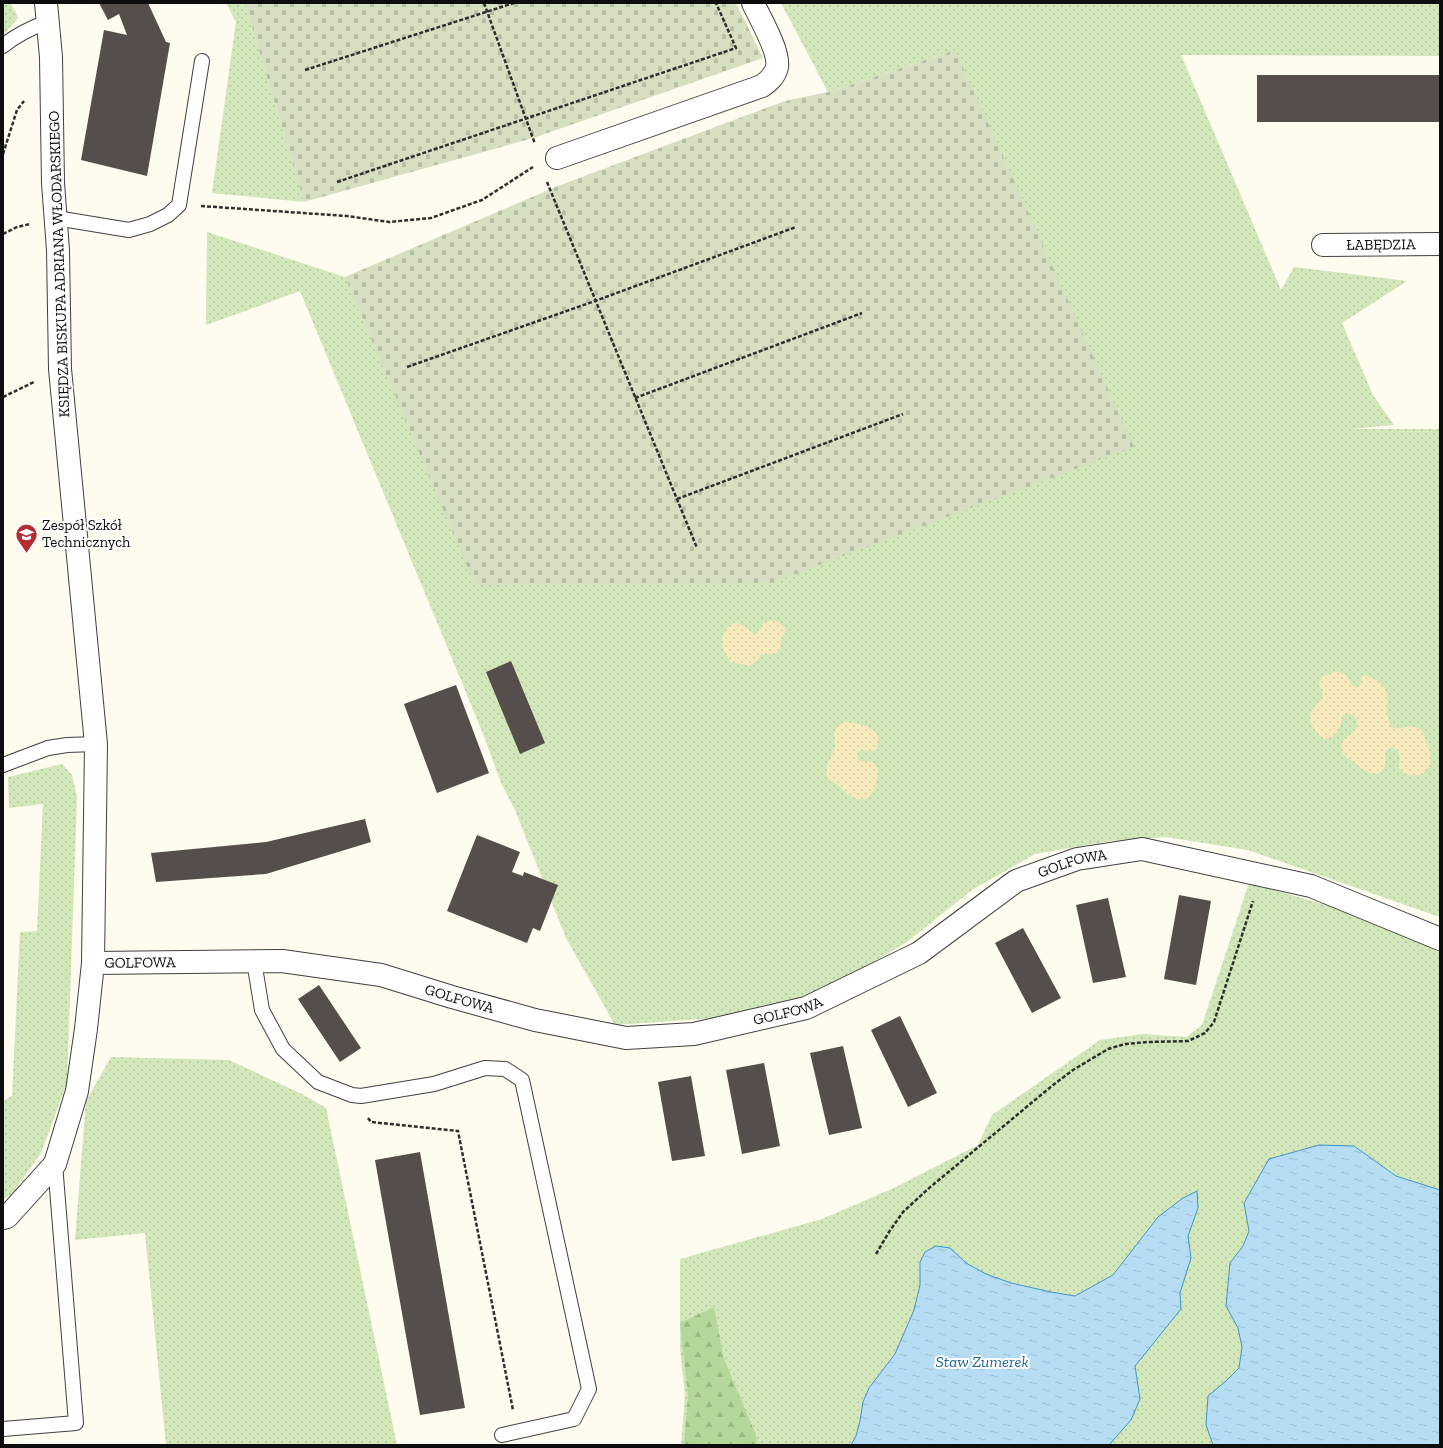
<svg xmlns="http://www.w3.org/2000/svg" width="1443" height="1448" font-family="'Zilla Slab',serif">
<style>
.grass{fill:url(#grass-dots)}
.forest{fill:url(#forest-firs)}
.sand{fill:url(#sand-dots)}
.cemetery{fill:url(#cemetery-stones)}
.water{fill:url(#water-ripples);stroke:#4093c6}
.building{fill:#554e4a}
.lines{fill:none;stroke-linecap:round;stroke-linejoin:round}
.lane-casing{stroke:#404040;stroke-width:16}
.street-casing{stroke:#404040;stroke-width:24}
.path{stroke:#2f2f2f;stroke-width:2.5;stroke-dasharray:4 2;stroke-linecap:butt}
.lane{stroke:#fff;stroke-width:14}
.street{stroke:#fff;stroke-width:22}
.labels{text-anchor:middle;stroke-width:4;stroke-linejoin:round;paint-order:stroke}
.street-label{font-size:15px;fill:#0d0d0d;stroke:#fff}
.poi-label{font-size:15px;fill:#0d0d0d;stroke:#fff;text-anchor:start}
.water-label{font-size:16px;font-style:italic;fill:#1d6599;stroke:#fff}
</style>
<defs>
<pattern id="grass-dots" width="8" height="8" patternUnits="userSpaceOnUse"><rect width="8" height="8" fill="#d2e7ba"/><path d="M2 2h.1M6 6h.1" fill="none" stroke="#b3c59f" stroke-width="1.8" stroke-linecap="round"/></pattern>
<pattern id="forest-firs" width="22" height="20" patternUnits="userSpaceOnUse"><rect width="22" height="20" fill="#b6d79a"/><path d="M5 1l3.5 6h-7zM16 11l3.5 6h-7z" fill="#9bb784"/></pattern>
<pattern id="sand-dots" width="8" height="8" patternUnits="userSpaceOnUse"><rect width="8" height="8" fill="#f7eabd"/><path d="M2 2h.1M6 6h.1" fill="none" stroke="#d3c8a1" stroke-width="1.8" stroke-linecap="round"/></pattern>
<pattern id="cemetery-stones" width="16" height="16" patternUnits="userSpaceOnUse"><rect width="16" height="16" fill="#d6dfc1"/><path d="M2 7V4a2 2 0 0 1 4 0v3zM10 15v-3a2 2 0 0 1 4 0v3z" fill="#b6bea5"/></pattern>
<pattern id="water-ripples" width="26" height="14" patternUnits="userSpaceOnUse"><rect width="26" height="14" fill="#b6ddf3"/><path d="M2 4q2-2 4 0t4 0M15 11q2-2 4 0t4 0" fill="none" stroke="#9bbccf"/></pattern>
</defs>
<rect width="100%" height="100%" fill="#fefbef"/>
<path class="grass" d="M3,3h8l7,15 -15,17z
M226,3h19l59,199 -92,-9 24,-171z
M781,3h659v53l-259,-1 100,235 13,-23 113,14 -65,42 31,72 21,30 -44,4h90v488l-192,-67 -82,-13 -56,4 -75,13 -63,36 -65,52 -81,48 -97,27 -114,8 -49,-87 -51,-128 -14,-27 -17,-47 -184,-445 -94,34 1,-93 138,45 131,308 479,-535 -127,42z
M62,764l10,11 5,22 -10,286 -26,70 -29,41 -9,5v-98l9,-5 8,-164 17,-1 6,-127 -34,4 -1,-31z
M1249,883l105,30 86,39v238l-44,-14 -42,-30 -110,57 5,28 -6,15 -13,17 -4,43 12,22 4,19 -3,21 -13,13 -20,44 7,20h-104l31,-46 -5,-33 46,-57 -1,-16 11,-35 -3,-22 10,-28 -40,9 -45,58 -38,21 -24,-4 -40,-9 -25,-9 -20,-11 -16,-15 -30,14v23l-6,25 -19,44 -26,34 -13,48 -5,9h-170l4,-50 -5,-47v-89l142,-40 72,-31 84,-43 14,-30 108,-75 43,-6 43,3 16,-12z
M111,1057l118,3 73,34 24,14 71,337h-231l-21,-212 -70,7 11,-139z"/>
<path class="forest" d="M714,1307l10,52 32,76 1,10h-73l4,-50 -8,-72z"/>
<path class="sand" d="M772,620l5,1 9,7c0,5 -3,7 -5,12 -1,3 1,6 -1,9 -3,8 -14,3 -20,6l-1,4 -10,7 -18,-4c-7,-8 -14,-24 -4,-34 3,-3 6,-5 10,-5 8,2 12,9 19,11 8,-6 3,-13 16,-14z
M1336,671l9,3 7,11 4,2 4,-2 2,-9 4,-1c38,16 10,32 27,53 10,2 17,-4 25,0 5,2 6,7 8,12 4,8 7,19 3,27 -7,12 -26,11 -31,-1 3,-8 3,-15 -6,-19l-6,3 -1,4c1,5 2,9 -1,14 -8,13 -22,1 -29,-5 -4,-3 -10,-5 -12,-10 -6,-11 5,-16 11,-22 7,-7 2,-17 -7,-18l-4,3c-4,11 -1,13 -12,22l-7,1c-9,-7 -18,-17 -12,-29 2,-5 8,-8 10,-12 2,-5 -2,-11 -3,-15l3,-6z
M844,722c16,0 45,8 31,29 -7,1 -21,-5 -17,8l3,2 11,1 6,6c0,14 -4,37 -24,30 -6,-3 -10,-8 -15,-12 -4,-3 -9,-5 -12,-9 -3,-15 6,-19 8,-31 0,-5 -2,-11 0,-16 2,-4 5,-6 9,-8z"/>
<path class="cemetery" d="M245,3h491l27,55 -230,80 -229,64z
M955,50l179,397 -363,136 -296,2 -130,-308 213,-91 227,-85 43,-9z"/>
<path class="water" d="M1319,1145l35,1 42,30 44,14v255h-227l-7,-20 2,-29 18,-15 13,-13 3,-21 -4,-19 -12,-22 4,-43 13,-17 6,-15 -5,-28 25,-44z
M1197,1191l1,17 -10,28 3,22 -11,35 1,16 -46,57 5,33 -9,21 -22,25h-258l5,-9 4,-15 3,-19 6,-14 26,-34 19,-44 6,-25v-23l5,-10 11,-6 14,2 16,15 20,11 25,9 40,9 24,4 38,-21 45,-58 25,-19z"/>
<path class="building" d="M99,3h49l18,39 4,1 -23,133 -66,-16 23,-130 23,5 -8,-21 -11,6z
M1257,75h183v47h-183z
M511,661l34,82 -25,11 -34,-82z
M456,685l33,88 -52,20 -33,-89z
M365,819l6,23 -105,32 -110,8 -5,-29 115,-11z
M477,835l43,17 -8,20 11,4 1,-4 34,13 -18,46 -7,-3 -6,15 -80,-32z
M1179,895l32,6 -15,84 -32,-6z
M1108,898l18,79 -33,6 -17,-78z
M1023,928l38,70 -29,15 -37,-70z
M319,985l42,63 -21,14 -42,-63z
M900,1016l37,77 -29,14 -37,-77z
M843,1046l19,82 -33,7 -19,-82z
M764,1063l16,83 -38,8 -16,-84z
M691,1076l14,80 -33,5 -14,-79z
M420,1152l45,256 -45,7 -45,-255z"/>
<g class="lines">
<defs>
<path id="lane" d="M3,46c13,-11 28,-18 44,-24
M56,218l73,12 21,-6 18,-9 11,-10 23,-144
M3,765l45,-17 19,-3 29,-1
M254,961l8,49 21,39 35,33 34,13 9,1 73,-12 51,-16 20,1 17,11 67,309 -15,30 -72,16
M3,1429l73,-6 -21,-259"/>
<g id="street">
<path d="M557,158l205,-72c7,-5 13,-10 15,-19 3,-15 -17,-49 -24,-64"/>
<path id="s1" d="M1323,245l117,-1"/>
<path id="s2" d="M93,963l189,-2 99,14 71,22 83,23 91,18 68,-4 112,-26 113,-55 97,-72 61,-22 65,-10 169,37 129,53"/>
<path d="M3,1218l4,-1 48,-53 22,-73 9,-62 7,-66 3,-219 -36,-375 -2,-119 -5,-67 -2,-126 -5,-54"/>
</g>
</defs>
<use href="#lane" class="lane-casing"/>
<use href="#street" class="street-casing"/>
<path class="path" d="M484,3l51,141
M305,70l209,-67
M3,154l14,-44 7,-9
M337,182l399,-134 -20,-45
M547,182l150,366
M201,206l146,10 42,6 42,-4 51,-18 51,-33
M3,234l14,-7 13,-3
M407,367l188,-66 201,-74
M3,397l31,-15
M635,398l227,-85
M677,499l226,-85
M368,1118l3,4 87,9 55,279
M876,1254l13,-22 14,-20 25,-23 125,-104 20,-15 35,-21 17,-5 23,-2 40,-1 17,-8 9,-11 39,-121"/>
<use href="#lane" class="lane"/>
<use href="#street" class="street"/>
</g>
<defs>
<symbol id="school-pin" viewBox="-11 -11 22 30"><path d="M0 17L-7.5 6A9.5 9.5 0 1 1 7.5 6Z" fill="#b62c35" stroke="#fff"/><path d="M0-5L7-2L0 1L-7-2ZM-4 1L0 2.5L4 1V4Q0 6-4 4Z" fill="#fff"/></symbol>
</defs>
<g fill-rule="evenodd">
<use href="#school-pin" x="14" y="522" width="25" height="34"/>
</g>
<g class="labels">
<g class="street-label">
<text dy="5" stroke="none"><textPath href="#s1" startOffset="58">ŁABĘDZIA</textPath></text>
<text transform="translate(59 264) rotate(-92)" y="5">KSIĘDZA BISKUPA ADRIANA WŁODARSKIEGO</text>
<text dy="5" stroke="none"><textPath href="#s2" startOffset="1031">GOLFOWA</textPath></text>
<text dy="5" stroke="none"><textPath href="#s2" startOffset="47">GOLFOWA</textPath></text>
<text dy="5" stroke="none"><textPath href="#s2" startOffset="371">GOLFOWA</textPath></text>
<text dy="5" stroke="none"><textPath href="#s2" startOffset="707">GOLFOWA</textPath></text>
</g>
<g class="poi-label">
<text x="42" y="530">Zespół Szkół<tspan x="42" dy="17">Technicznych</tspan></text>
</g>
<g class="water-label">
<text x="982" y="1367">Staw Zumerek</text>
</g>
</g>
<rect width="1443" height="1448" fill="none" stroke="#0d0d0d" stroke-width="8"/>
</svg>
